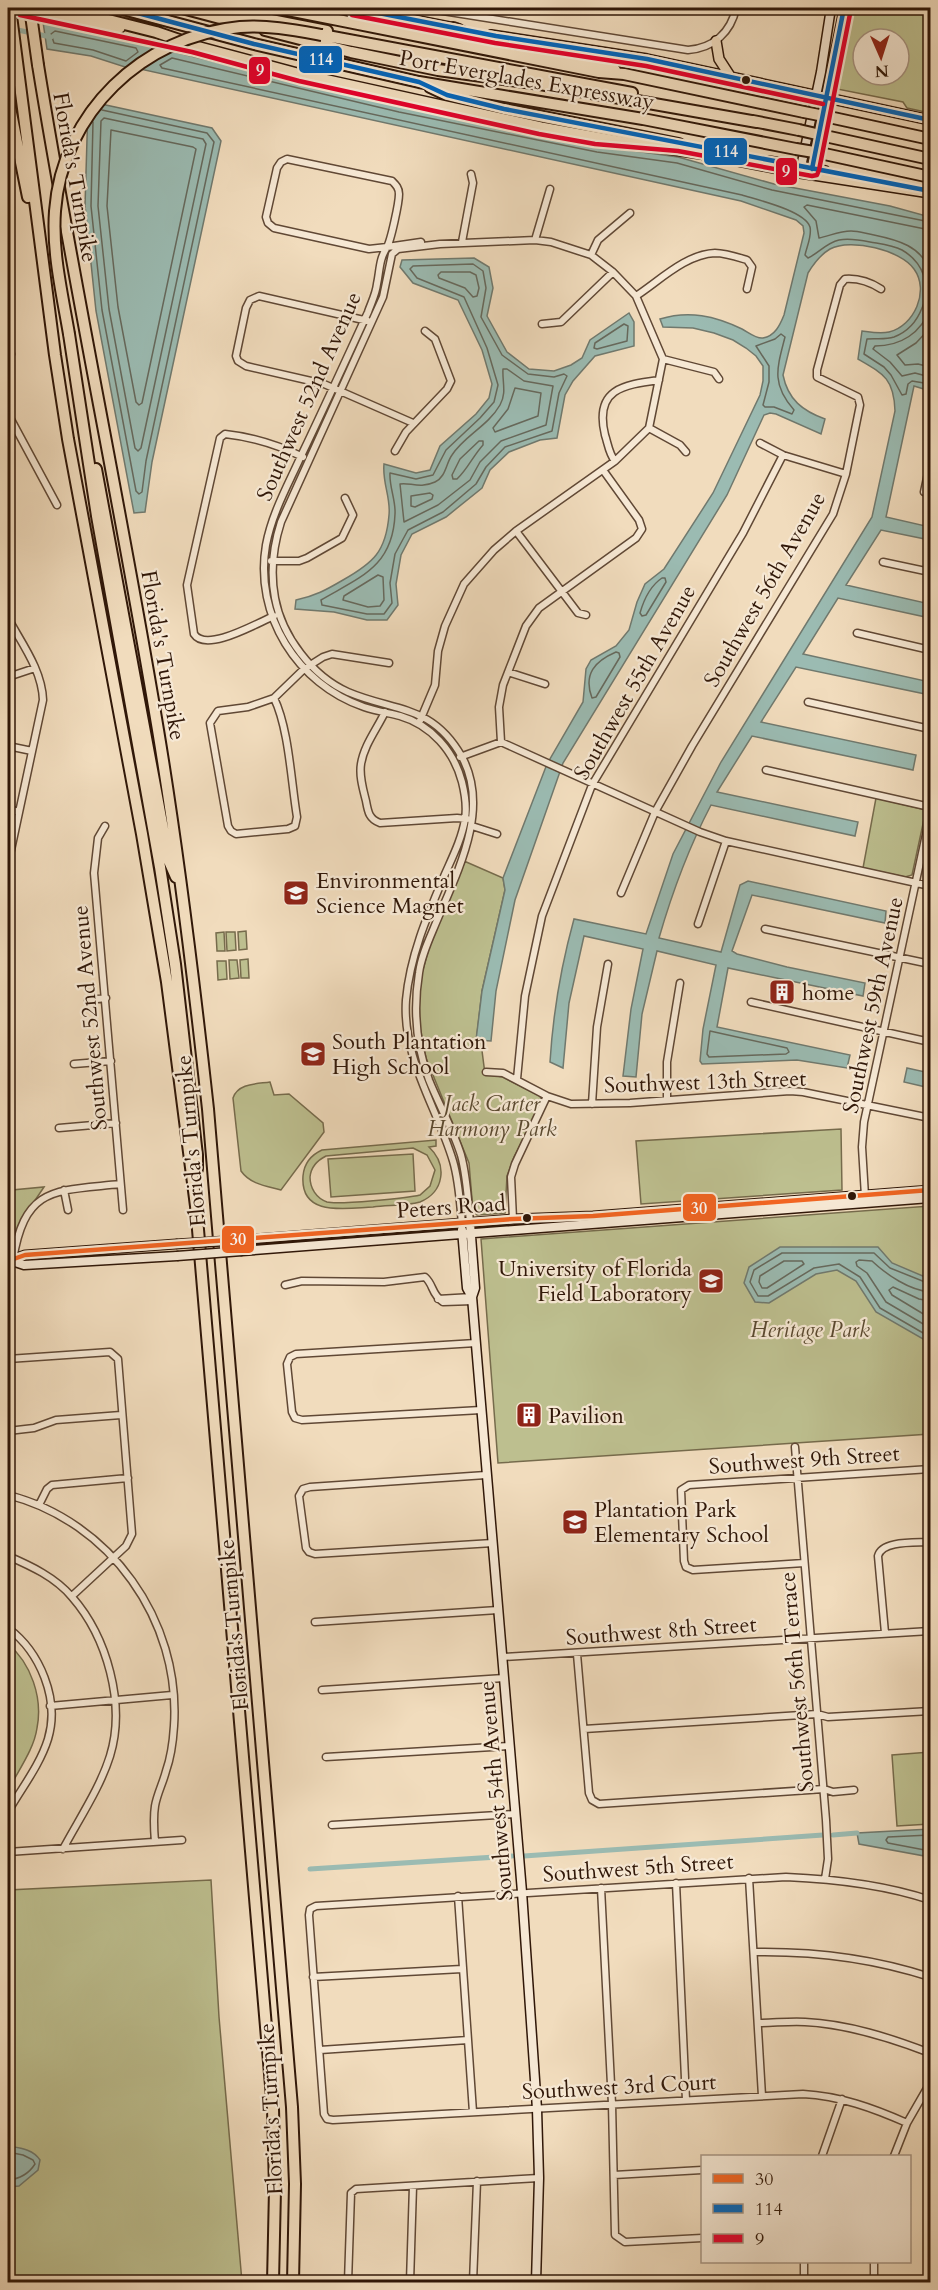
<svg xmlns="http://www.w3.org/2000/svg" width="938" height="2290" font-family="Cardo,serif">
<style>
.green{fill:#bdbf8f;stroke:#766b4c;stroke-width:1.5;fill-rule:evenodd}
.water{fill:#9bbbb2;stroke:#70796e;stroke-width:1.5}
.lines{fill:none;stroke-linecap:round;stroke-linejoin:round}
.shore{stroke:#66695d;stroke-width:1.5}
.canal{stroke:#9bbbb2;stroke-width:5}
.street-casing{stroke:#604835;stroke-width:9}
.secondary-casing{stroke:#301708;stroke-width:11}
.primary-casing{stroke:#301708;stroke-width:12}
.highway-casing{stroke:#301708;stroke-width:14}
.street{stroke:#f6e8d4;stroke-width:6}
.secondary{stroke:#f6e8d4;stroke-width:8}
.primary{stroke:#f1dcbd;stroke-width:9}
.highway{stroke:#f1dcbd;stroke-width:10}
.secondary-bridge-casing{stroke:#301708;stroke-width:11;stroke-linecap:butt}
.highway-bridge-casing{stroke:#301708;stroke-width:14;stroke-linecap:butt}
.secondary-bridge{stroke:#f6e8d4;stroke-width:8}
.highway-bridge{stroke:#f1dcbd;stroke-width:10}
.bus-1-casing{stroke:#f6e8d4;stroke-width:9}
.bus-2-casing{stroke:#f6e8d4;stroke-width:9}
.bus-3-casing{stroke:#f6e8d4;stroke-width:9}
.bus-1{stroke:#f26522;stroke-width:4.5}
.bus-2{stroke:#0065bd;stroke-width:4.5}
.bus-3{stroke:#e4002b;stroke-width:4.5}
.bus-dot{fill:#301708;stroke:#f6e8d4;stroke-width:2}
.labels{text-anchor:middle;stroke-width:4.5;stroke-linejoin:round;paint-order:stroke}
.street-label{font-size:22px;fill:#301708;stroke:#f6e8d4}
.poi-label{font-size:22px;fill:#301708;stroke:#f6e8d4;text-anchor:start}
.park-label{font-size:22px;font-style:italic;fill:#5a4930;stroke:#f6e8d4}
.line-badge{stroke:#f6e8d4;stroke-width:2}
.badge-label{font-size:16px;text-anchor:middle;font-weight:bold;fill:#fff}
</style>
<rect width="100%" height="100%" fill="#f1dcbd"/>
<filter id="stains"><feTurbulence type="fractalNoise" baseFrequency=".00333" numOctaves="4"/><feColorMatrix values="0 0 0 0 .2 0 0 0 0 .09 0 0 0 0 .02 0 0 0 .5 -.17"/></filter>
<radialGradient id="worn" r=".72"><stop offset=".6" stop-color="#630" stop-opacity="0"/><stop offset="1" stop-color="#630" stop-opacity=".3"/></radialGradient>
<path class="green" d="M849,8h81v105l-23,-5 -4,-6 -71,-14zM863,39h36v36h-36z
M876,798l50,12 -14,65 -7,2 -42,-9z
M464,861l39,17 2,12 -23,101 -6,52h5l4,31 18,3 37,19 2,7 -28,54 -7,19 -2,37 -28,2 -4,-4 -4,-48 -43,-105 -6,-30 -1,-29 3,-26 7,-25z
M246,931l1,18 -8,1 -1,-18z
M224,932l1,19h-8l-1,-18z
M226,932h9l1,18 -9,1z
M248,959l1,19h-8l-1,-18z
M229,960h8l2,18 -9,1z
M217,961h9l1,18 -9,1z
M270,1082l4,13 15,-1 34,29 1,9 -43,58c-15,-4 -31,-6 -40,-19l-8,-73c5,-15 24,-14 37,-16z
M841,1129l1,61 -201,14 -5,-63z
M436,1140v6l-7,1c19,18 15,45 -9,55 -15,4 -32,3 -47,5 -26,1 -73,11 -70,-31 1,-12 8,-21 19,-26zM413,1148l14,7 8,15 -5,16 -10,9c-12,3 -82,10 -93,7 -11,-4 -17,-14 -17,-25 1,-11 8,-17 16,-21z
M413,1154l2,37 -84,6 -3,-38z
M44,1187l-25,37 -8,22 -3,-1v-37l4,-18z
M930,1206v228l-432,29 -17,-224z
M8,1644c23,19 35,54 29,84 -3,22 -20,44 -29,63z
M930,1752v72l-33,2 -5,-71z
M211,1880l8,137 23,265h-234v-392z"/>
<path class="water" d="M43,22l104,23 10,4 -29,19 -37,-12 -44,-7z
M170,51l230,55 198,40 80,11 96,27 116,22 40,11v174l-16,-5 -28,131 44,10v13l-49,-10 -35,55 84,19v14l-92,-20 -35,56 127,28v13l-134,-28 -35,55 155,33 -3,15 -161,-34 -35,56 141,30 -3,14 -144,-31c-22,42 -39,88 -52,133l62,14 19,-67 8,-4 138,30 -1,12 -133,-28 -20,56 5,3 50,13 78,16 -2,13 -135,-28 -11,59 133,28 -3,13 -50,-8 -95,4 -2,-3 3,-32 13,-64 -59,-14 -15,63 -6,63 -13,-1 8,-67 12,-60 -59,-13 -15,67 -6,65 -13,-6c3,-49 11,-96 24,-143l72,15 27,-80 48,-92 151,-245 23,-106c-1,-32 -11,-37 -37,-52l4,-28c8,1 18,3 27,1 25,-6 41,-41 25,-63 -13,-19 -63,-31 -84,-20 -10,6 -16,14 -22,24l-25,102c5,25 20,36 42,44l-4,15 -45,-20 -6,-1 -6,2 -37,80 -164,268 -48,137 -19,91 -5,50 -15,-1 6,-49 23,-101 -2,-12 44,-114 36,-62 3,-33 5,-9 25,-14 13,-16 8,-28 8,-18 19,-15 49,-76 47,-98 3,-14v-15l-7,-10 -10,-8 -13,-8 -19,-7 -21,-5 -30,-1 -3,-8c29,-9 55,-3 82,10 6,3 14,10 21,9 12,-2 17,-13 21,-23l20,-82 -1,-7 -7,-6 -55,-19 -601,-132z
M92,102l120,26 9,13 -69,321 -7,50 -11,1 -38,-202 -11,-105 3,-100z
M474,258l15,9 4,21 -6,28 20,36 22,17 25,2 17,-6 11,-7 8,-18 39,-27 5,9v24l-39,10 -22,25 -8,14 -8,43 -17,2 -31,12 -19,18 -8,18 -36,29 -34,17 -11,21 -5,29 2,21 -11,15h-20l-33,-8 -39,-3 1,-9c19,-4 30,-10 47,-20 30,-17 43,-28 46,-65 2,-17 -7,-33 -5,-51l32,9 14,-3 10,-24 36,-32 13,-16 3,-14 -10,-34 -24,-50 -45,-17 -13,-16 2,-7z
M907,1068l23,5v15l-26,-6z
M780,1247h98l14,16 38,16v64l-54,-31 -20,-31 -19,-11 -21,4 -47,29 -14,-1 -11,-19 5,-16z
M930,1829v28l-71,-13 -2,-11z
M8,2146c12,2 25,3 32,14l-2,10 -19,16 -11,1z"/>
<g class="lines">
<path class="shore" d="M55,31l81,17 2,4 -12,9 -33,-11 -39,-7 -3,-9z
M104,118l99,21 3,5 -65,304 -3,3 -3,-3 -26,-139 -11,-103 3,-85z
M93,122l-2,84 11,104 34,181 3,3 3,-2 4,-31 68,-319 -7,-9 -105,-23
M111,130l82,17 3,2 -54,254 -3,2 -3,-3 -18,-95 -11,-101z
M930,222l-158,-32 -95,-27 -80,-11 -198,-40 -227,-54 -12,7 2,3 580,127c16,5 63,16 68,32 2,9 -3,19 -5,28l3,3c11,-5 18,-15 31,-18 11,-2 21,0 31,2 11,2 22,3 32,8 21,12 30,36 20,58 -5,13 -15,24 -28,29 -9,3 -19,1 -27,2l-3,15 20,13 7,8 11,20 4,-1 2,-10 4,-3 18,3
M930,230l-123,-25 -3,2 12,14 3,17c10,-2 21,-7 32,-7 8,0 16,3 23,4 24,5 47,11 56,36
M473,264l10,7 3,17 -5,29 21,38 26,19 26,3 10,-3 3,2 -8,17 -7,38 -47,16 -19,20 -10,17 -33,28 -35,18 -13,24 -5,29 2,20 -8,11h-17l-45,-9 -1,-5c39,-23 72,-33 74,-86 1,-13 -6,-28 -5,-41l26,6 17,-4 13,-25 34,-32 14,-16 4,-17 -11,-37 -23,-51 -47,-19 -7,-9 3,-3z
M441,272h29l6,3 3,13 -2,8 -4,1 -8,-9 -26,-10 -1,-3z
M930,309c-9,24 -29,37 -55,37l-2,3 17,13 12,14 13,-3 15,4
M624,324l4,2 -1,15 -30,8 -3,-1 1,-5z
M930,328l-14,15 -19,12 8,10 13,-1 12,3
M781,334l4,3c-8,31 -14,47 9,73l-2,4 -18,-7h-9l-2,-2 6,-23v-16l-13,-20 19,-7z
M503,369h4l17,12 29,5 -7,39 -45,16 -21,21 -10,18 -32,25 -34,17 -4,-38c9,-2 20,5 35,-2 11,-5 11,-19 17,-27 12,-19 36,-29 48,-50 7,-12 2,-24 3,-36z
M515,388l26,5 -3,23 -43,16 -2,-4 15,-19z
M479,441h4v4c-10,11 -16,25 -26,34h-4l-1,-4 8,-16z
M430,493l3,2 -1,4 -17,8 -4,-1v-10z
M378,575l5,2 1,23 -4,6 -12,1 -25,-7 1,-4z
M662,578h3l1,4 -20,33 -4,1 -2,-3c4,-14 10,-27 22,-35z
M616,652l3,1 1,4 -24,40 -4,1c-9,-24 3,-37 24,-46z
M710,1031l77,17 2,4 -3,2 -77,3 -2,-3z
M784,1261h18l2,3 -37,24h-5l-3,-6 1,-6z
M930,1284l-40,-16 -16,-15h-92l-28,17 -4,12 8,14h10l46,-28 25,-4 21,13 20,31 50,29
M930,1292c-21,-2 -43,-17 -58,-31l-13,-1 -3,2 1,4 10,7 19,29 44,26
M930,1301l-11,-2 -26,-12 -4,3 3,5 38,23
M930,1835l-42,2 -2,3 2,3 42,8
M8,2152l15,3 10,5 2,4c-7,11 -16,15 -27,16"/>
<path class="canal" d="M13,29l38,8
M833,1835l24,-2
M524,1856l299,-21
M310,1869l202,-13"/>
<defs>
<path id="street" d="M424,8l264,42c26,-2 43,-18 48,-42
M287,159l105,22c4,4 7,7 7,13 0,9 -8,46 -12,53l-18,2 -95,-21 -6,-5 -2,-6 11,-49 4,-6z
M535,240l15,-51
M421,242l-34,5c-8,12 -7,23 -10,37 -1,10 -6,19 -9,28 -22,48 -44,96 -67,144 -13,29 -29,57 -35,89 -12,70 31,139 98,162 12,4 24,6 36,9 31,9 54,35 62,66 3,12 5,25 3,37 -3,19 -12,37 -20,55 -17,40 -35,81 -39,126 -4,59 31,107 47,161 6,20 7,41 9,63
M462,242l11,-59 -2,-9
M591,255l7,-15 32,-27
M636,296c23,-15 50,-42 79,-43 10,0 22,4 32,7l5,7 -5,22
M368,321l-109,-25 -9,4 -4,8 -10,48 2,5 8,5 78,18 89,39
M542,324l19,-2 52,-50
M8,356l3,-2
M663,359l51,13 5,7
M8,414l49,91
M649,428l31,17 6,7
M760,443l23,12 63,19
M395,451l11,-19 41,-43 4,-8 -16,-42 -10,-8
M615,461c-6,-7 -7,-17 -10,-26 -11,-46 18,-50 54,-55
M930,464l-6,28 6,1
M516,531l62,82 8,2
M271,561h28l8,-3 35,-20 11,-23 -8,-17
M883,562l47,10
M274,616c-17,7 -68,37 -80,18l-7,-49 33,-147 5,-4c28,3 53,11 78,23
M8,618c14,26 34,52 35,82l-35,164
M857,633l73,17
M508,672l37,12
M8,677l27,-9
M274,698c15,31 17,83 23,119l-2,9 -7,3 -52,5 -5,-3 -3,-5 -18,-103 8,-12 30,-4 26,-9 30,-29 19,-12 9,-3 57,9
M808,702l122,27
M385,712c-8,17 -21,33 -24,52 -2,12 2,25 5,37 2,11 3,18 14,22l77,-5 10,1
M419,723l16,-38 3,-34 7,-25 19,-42 30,-34 22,-19 99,-70 34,-33 14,-69 -27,-63 -23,-24 -22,-17 -40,-13 -16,-2 -95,4 -42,5 -6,5 -9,43 -102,225c-8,25 -11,50 -6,76 7,38 37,78 73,94 47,20 84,12 114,65 30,55 -8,121 -29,173 -6,14 -12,28 -14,43 -6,37 -3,72 10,107 10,25 24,49 32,75 6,22 7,45 9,68
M501,742l-2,-35 4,-22 23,-59 13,-18 97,-70 6,-9 -3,-9 -36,-50
M8,746l24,5
M460,757l41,-15 199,90 26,9 204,45
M766,770l164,37
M8,809l11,3
M105,826l-7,12 -4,35 29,337
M472,826l25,8
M621,893l34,-81 37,-66 141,-232 13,-40 14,-69 -2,-8 -41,-20v-7l23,-85 5,-6c13,-1 25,3 36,10
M698,924l28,-83
M765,929l165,35
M88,1000l18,-2
M751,1002l179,40
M74,1064l37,-3
M486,1072l17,1 44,23 24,8 59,-1 160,-12 13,1 127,26
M517,1079l8,-83 17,-80 50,-131 151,-252 40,-78
M667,1099v-37l13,-79
M592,1104l5,-77 11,-63
M59,1128l57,-5
M64,1190l4,20
M865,1196l-3,-49 2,-25 66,-306
M513,1219l-2,-42 4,-13 32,-68
M13,1260c12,-75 43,-69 107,-76
M285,1285l17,-4 82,1 41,-5c9,8 6,17 18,25l30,-1
M438,1299l34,-2
M476,1343l-180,11 -6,3 -3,7 5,48 3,6 7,2 179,-10
M8,1359l102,-7 8,7 14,175 -6,12 -54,50
M8,1431l26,-3 22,-8 65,-5
M795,1447l31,373 2,39 -3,20
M486,1475l-176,12 -7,2 -4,7 7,52 3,4 6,2 178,-11
M8,1495c102,26 173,125 166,231 -1,16 -3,31 -8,45 -3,12 -9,23 -11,35 -2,12 -1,24 0,36
M39,1505l8,-16 5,-4 76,-7
M8,1556c23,10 47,21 64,41 35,40 54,107 38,159 -10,32 -31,63 -47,93
M804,1563l-111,7 -7,-3 -2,-6 -3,-71 8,-5 241,-16
M315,1622l183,-12
M8,1628c32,24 52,71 40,111 -8,26 -27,50 -40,73
M885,1633l-7,-77c4,-16 38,-13 52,-14
M577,1654l12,139 3,7 7,4 225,-15 9,3 21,-2
M502,1657l428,-26
M322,1690l182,-12
M50,1706l122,-11
M584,1729l233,-15 11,3 102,-6
M326,1757l183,-11
M332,1825l183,-11
M8,1852l174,-12
M749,1878l13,218
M676,1883l10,217
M601,1888l11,216 3,131 10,7 77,-4
M458,1896l15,216
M754,1952c61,-1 118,6 176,25
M313,1977l149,-8
M759,2023c15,0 31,-2 46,-1 43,2 86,16 125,31
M320,2050l148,-10
M907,2123c-34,-15 -67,-27 -104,-29l-470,26 -6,-1 -3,-5 -15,-199 1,-6 6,-3 470,-29c48,2 99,8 144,23
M822,2156l20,-57
M894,2156l13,-33 23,-40
M614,2175l88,-5
M804,2262v20
M348,2282l3,-89 5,-4 183,-11
M410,2282l3,-96
M473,2282l4,-101
M874,2282v-20"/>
<path id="secondary" d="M801,167l20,-95 10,-64
M812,169l32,-161
M470,1223l5,65 -3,9 50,595 15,217 2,69 -3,104
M462,1230l5,58 5,9
M241,1240l272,-21 80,-3 337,-26
M242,1251l688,-53
M8,1261l17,-6 151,-11
M12,1261l12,4 153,-9"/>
<path id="primary" d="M22,8l98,20
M353,8l106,21
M491,35l156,24 283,61
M716,41l3,18 11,17
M189,44l112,30 240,53 93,17 74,11 86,17 136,21
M768,161l57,10"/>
<path id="highway" d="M10,8l45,347 13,84 74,395 25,148 29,224 77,903 2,80 -2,93
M61,8l95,24 38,13
M119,8l135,36 165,38 224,37 153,30
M182,8l68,18
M210,8l117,23
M278,8l321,64 25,2 180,38
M453,28l16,7 133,29 13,6
M265,30l86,22 87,18 102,14 217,38
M322,35l310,58
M38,65c36,222 83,442 120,665 21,126 36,252 50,379l84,998 3,77 -2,98
M430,87l17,8 57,14 175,35
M8,98l20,99
M829,117l101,22
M753,121l46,9
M825,136l105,23
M820,153l110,24
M69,334l28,182 63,351 15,97 22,191v14
M96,469l73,392 7,16"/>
</defs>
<use href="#street" class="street-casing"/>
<use href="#secondary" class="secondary-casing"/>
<use href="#primary" class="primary-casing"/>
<use href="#highway" class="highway-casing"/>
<use href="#street" class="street"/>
<use href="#secondary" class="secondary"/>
<use href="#primary" class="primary"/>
<use href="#highway" class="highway"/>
<defs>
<path id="secondary-bridge" d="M176,1244l65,-4
M177,1256l65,-5"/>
<path id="highway-bridge" d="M30,8l8,57
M804,112l25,5
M799,130l26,6
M796,149l24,4
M69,334c-7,-41 -17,-82 -14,-123 7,-98 88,-175 185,-184 28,-2 54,3 82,8"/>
</defs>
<use href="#secondary-bridge" class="secondary-bridge-casing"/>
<use href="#highway-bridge" class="highway-bridge-casing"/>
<use href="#secondary-bridge" class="secondary-bridge"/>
<use href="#highway-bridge" class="highway-bridge"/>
<defs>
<path id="bus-1" d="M8,1261l17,-6 488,-36 80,-3 337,-26"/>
<path id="bus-2" d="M119,8l135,36 165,38 28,13 57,14 426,82
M353,8l143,28 151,23 283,61
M812,169l32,-161"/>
<path id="bus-3" d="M20,15l172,37 107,29 240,53 56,10 83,7 134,25 5,-1 2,-5 32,-161
M352,15l143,28 151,23 177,38"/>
</defs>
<use href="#bus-1" class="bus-1-casing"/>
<use href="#bus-2" class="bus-2-casing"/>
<use href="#bus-3" class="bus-3-casing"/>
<use href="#bus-1" class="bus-1"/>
<use href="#bus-2" class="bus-2"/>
<use href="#bus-3" class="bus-3"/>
</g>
<defs>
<symbol id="school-square" viewBox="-11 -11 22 22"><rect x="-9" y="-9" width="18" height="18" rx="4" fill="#8f2418" stroke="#f6e8d4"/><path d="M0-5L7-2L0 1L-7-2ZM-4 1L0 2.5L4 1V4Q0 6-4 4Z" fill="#fff"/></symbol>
<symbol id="building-square" viewBox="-11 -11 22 22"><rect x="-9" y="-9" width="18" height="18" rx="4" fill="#8f2418" stroke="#f6e8d4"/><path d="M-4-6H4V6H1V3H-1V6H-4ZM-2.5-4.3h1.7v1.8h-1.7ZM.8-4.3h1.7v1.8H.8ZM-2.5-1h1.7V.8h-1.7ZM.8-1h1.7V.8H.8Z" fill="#fff"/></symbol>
<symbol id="university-square" viewBox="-11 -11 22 22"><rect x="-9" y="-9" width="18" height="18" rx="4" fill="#8f2418" stroke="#f6e8d4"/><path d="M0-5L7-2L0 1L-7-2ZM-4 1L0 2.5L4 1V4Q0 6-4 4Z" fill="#fff"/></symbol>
</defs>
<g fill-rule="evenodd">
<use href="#school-square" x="281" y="878" width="30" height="30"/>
<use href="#building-square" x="767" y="977" width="30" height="30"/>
<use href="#school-square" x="298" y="1039" width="30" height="30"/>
<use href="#university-square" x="696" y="1266" width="30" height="30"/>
<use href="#building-square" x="514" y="1400" width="30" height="30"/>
<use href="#school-square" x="560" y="1507" width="30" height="30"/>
</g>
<g class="bus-dot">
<circle cx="746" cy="80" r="5"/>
<circle cx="852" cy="1196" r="5"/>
<circle cx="527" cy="1218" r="5"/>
</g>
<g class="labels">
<g class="street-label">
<text transform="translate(527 79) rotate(10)" y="8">Port Everglades Expressway</text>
<text transform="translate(76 177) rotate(80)" y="8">Florida's Turnpike</text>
<text transform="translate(308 396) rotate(-66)" y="8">Southwest 52nd Avenue</text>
<text transform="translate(764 589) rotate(-60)" y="8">Southwest 56th Avenue</text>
<text transform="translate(164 655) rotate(80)" y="8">Florida's Turnpike</text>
<text transform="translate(634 682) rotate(-60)" y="8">Southwest 55th Avenue</text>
<text transform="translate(872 1005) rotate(-78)" y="8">Southwest 59th Avenue</text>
<text transform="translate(89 1018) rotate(-95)" y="8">Southwest 52nd Avenue</text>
<text transform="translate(705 1081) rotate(-2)" y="8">Southwest 13th Street</text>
<text transform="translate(190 1141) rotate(-95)" y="8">Florida's Turnpike</text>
<text transform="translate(451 1206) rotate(-4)" y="8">Peters Road</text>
<text transform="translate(804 1459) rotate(-4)" y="8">Southwest 9th Street</text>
<text transform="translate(233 1625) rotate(-95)" y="8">Florida's Turnpike</text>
<text transform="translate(661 1630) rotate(-4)" y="8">Southwest 8th Street</text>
<text transform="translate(796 1682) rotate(-95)" y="8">Southwest 56th Terrace</text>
<text transform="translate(495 1791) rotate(-95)" y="8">Southwest 54th Avenue</text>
<text transform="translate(638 1867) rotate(-4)" y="8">Southwest 5th Street</text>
<text transform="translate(619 2086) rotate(-3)" y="8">Southwest 3rd Court</text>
<text transform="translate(270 2109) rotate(-93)" y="8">Florida's Turnpike</text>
</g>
<g class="poi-label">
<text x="316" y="888">Environmental<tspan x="316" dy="25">Science Magnet</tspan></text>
<text x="802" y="1000">home</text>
<text x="332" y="1049">South Plantation<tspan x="332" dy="25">High School</tspan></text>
<text x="692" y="1276" text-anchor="end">University of Florida<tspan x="692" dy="25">Field Laboratory</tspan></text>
<text x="548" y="1423">Pavilion</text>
<text x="594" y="1517">Plantation Park<tspan x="594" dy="25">Elementary School</tspan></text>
</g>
<g class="park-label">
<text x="492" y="1111">Jack Carter<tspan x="492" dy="25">Harmony Park</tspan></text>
<text x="810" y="1337">Heritage Park</text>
</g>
</g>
<g class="line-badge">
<rect x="298" y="45" width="45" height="29" rx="6" fill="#0065bd"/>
<rect x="248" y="56" width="23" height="29" rx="6" fill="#e4002b"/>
<rect x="703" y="137" width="45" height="29" rx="6" fill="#0065bd"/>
<rect x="775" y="157" width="23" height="29" rx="6" fill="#e4002b"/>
<rect x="682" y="1193" width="35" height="29" rx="6" fill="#f26522"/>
<rect x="221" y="1225" width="34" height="29" rx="6" fill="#f26522"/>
</g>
<g class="badge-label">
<text x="321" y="65">114</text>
<text x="260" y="76">9</text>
<text x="726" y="157">114</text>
<text x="786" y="177">9</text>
<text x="699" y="1214">30</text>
<text x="238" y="1245">30</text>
</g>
<rect width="938" height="2290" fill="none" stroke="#f1dcbd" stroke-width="30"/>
<rect x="9" y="9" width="920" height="2272" fill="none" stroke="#301708" stroke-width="3"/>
<rect x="15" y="15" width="908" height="2260" fill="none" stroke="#301708" stroke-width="1.5"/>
<rect x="701" y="2155" width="210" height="108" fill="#f6e8d4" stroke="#a79482" stroke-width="1.5"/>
<rect x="713" y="2174" width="30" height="9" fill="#f26522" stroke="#a79482" stroke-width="1.5"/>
<text x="755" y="2185" font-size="18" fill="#301708">30</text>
<rect x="713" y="2204" width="30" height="9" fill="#0065bd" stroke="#a79482" stroke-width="1.5"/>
<text x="755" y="2215" font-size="18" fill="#301708">114</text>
<rect x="713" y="2234" width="30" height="9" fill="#e4002b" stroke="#a79482" stroke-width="1.5"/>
<text x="755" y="2245" font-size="18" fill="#301708">9</text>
<g transform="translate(881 57) rotate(177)"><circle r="28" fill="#f6e8d4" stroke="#a79482" stroke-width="1.5"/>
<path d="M0-4.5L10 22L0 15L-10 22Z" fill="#8f2418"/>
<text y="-9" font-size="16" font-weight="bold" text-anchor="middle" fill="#301708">N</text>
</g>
<rect width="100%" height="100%" filter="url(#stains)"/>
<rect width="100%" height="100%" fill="url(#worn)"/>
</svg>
